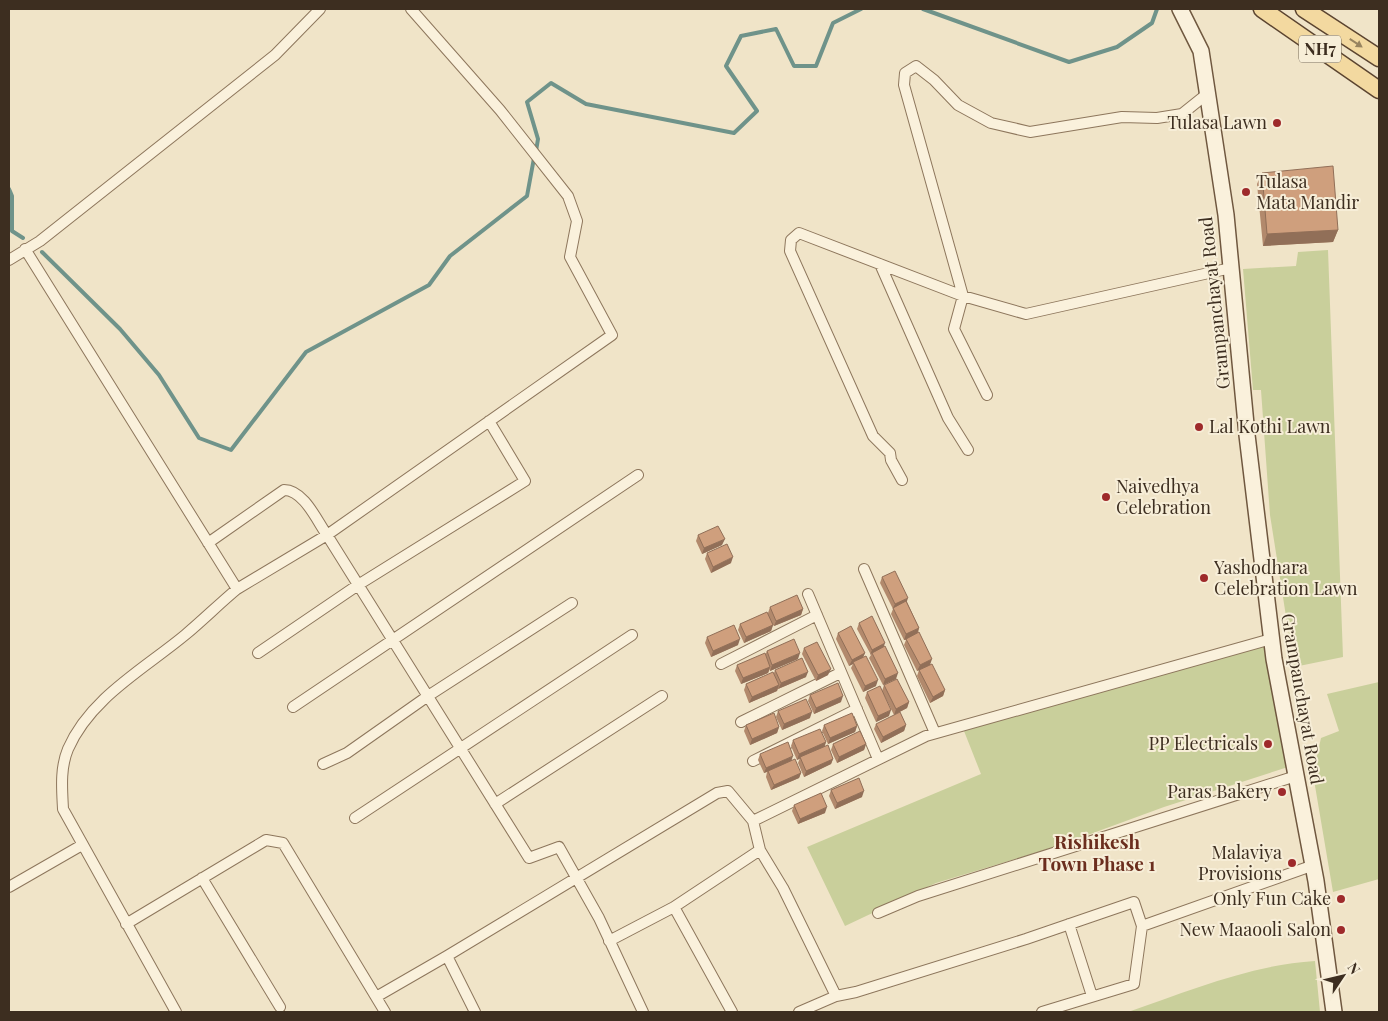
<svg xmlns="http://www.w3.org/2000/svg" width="1388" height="1021" font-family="'Playfair Display',serif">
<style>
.green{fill:#c9cf9b}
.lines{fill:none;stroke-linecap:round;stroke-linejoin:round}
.stream{stroke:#6f938a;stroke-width:4}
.street-casing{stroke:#8d765c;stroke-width:12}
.secondary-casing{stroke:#6f573f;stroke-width:18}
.primary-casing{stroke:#5b4430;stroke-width:19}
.street{stroke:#faf1dc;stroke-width:10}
.secondary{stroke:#faf1dc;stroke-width:15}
.primary{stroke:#f3d9a0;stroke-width:16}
.wall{fill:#b2896c}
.shaded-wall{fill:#916f58}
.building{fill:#cf9f7d;stroke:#916f58}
.oneway{fill:#988460}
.poi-dot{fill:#9e2a2b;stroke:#f7eed8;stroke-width:2}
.labels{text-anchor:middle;stroke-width:4;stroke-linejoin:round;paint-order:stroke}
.shield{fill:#f7eed8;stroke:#756857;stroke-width:1}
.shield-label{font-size:16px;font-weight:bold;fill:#3d2e20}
.poi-label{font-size:18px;fill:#3d2e20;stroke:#f7eed8;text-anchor:end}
.street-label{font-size:18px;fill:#3d2e20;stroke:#f7eed8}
.neighbourhood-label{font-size:19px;font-weight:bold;fill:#6b2e1e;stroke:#f7eed8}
</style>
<rect width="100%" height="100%" fill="#f0e4c8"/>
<path class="green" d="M1328,250l15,407 -49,10 -24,-152 -9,-125h-8l-10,-121 53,-3 2,-14z
M1267,643l21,124 -124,40 -109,40 -119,36 -91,43 -38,-79 174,-73 -17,-43z
M1379,682v197l-46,13 -20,-118 8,-36 18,-7 -12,-37z
M1315,961l5,51h-192c61,-21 122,-47 187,-51z"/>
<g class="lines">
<path class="stream" d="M923,9l146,53 48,-15 35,-24 5,-14
M536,151l2,-12 -11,-37 24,-19 35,21 148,29 23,-22 -31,-45 15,-30 35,-7 18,37h22l17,-43 28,-14
M9,189l3,7v35l11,7
M42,252l78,77 39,46 40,63 32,12 75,-98 123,-67 21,-29 77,-60 7,-38"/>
<defs>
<path id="street" d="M25,249l212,340 90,-54 285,-200 -42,-78 7,-36 -9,-25 -68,-86 -89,-101
M9,260l31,-19 235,-186 45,-46
M880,264l68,154 20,32
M987,395l-33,-66 9,-33 -59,-211 1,-12 11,-7 18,14 24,25 33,18 39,9 92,-15 35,1 25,-4 25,-20
M902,480l-11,-20 -1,-7 -17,-17 -83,-185 1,-11 8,-7 164,63 63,18 205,-46
M208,543l76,-53c20,0 33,31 43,45l202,323 30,-11 40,71 44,94
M864,569l71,164
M808,594l70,165
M258,653l100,-68 167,-104 -36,-60
M721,664l96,-49
M293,707l345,-232
M741,722l99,-49
M753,761l104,-52
M323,764l24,-11 81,-57 144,-93
M495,804l167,-108
M355,818l277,-183
M753,821l173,-85 345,-97
M202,878l78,129
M9,887l73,-42
M674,907l58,105
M878,913l40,-17 378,-120
M126,924l140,-84 17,3 102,169
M1069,924l23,72
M609,941l65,-34 86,-57
M447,956l28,56
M376,997l71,-41 270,-163 11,-2 25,30 7,29 23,38 53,108
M176,1012l-113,-203c-1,-20 -3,-41 5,-60 22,-51 76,-80 117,-114 18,-15 34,-31 52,-46
M799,1012l37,-16 20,-4 170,-53 108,-37 8,24 172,-61
M1042,1012l92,-28 8,-58"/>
<path id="secondary" d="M1180,9l21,42 25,164 21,220 27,224 42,222 18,131"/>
<path id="primary" d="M1262,9l117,81
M1304,9l75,49"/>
</defs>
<use href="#street" class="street-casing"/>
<use href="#secondary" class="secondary-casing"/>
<use href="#primary" class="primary-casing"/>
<use href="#street" class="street"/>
<use href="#secondary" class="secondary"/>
<use href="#primary" class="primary"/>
</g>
<path class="wall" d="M1262,173l76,57 -5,12 -70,4 -6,-62z
M698,535l24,10 -20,9 -6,-13z
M707,553l24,10 -20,10 -6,-14z
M882,577l25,25 12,26 -1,5 12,31 15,26 -2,6 -13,7 -13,-27 2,-6 -2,1 -13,-26 2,-5h-2l-13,-26 2,-5 -13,-26z
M770,607l33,2 -2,6 -27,11 -1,-1 -2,6 -27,12 -6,-13 2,-6 28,-11z
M859,623l25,24 12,32 -13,6 -14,-27 2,-3 -14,-26z
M838,633l27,20 -2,5 13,28 -13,6 -12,-24 2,-4 -4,2 -13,-27z
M707,637l31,8 -27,12 -6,-14z
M804,648l24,27 -12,6 -14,-27z
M767,651l31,8 -28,12v-2l-2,4 -27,11 -6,-13 2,-6 28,-10z
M775,670l31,7 -28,12v-1l-1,3 -28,12 -5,-13 2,-6 28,-11z
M884,685l25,17 -2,6 -13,7 -12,-24z
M867,692l22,24 -13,6 -11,-24z
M810,695l31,7 -27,12 -6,-13z
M778,711l32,7 -28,12 -6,-13z
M876,724l30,1 -2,6 -23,12 -7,-14z
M746,725l33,2 -2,6 -27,12 -6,-14z
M824,725l33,1 -2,6 -27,12 -6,-13z
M793,740l33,2 -2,5 9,12 -2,5 -27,13 -6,-14 2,-5 -3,2 -6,-14z
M833,744h33l-2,6 -27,13 -6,-13z
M760,754l32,7 9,12 -2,5 -28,12 -5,-13 1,-5 -3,1 -6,-13z
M831,790l31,7 -27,12 -6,-13z
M794,805l31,8 -27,11 -6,-13z"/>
<path class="shaded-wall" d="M1338,230l-5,12 -70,4 4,-12z
M725,539l-3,6 -20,9 2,-6z
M733,557l-2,6 -20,10 2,-6z
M908,598l-2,6 -13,4 2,-4z
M803,609l-2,6 -27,11 2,-5z
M773,625l-2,6 -27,12 2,-6z
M919,628l-2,6 -13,6 2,-6z
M740,639l-2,6 -27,12 2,-6z
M885,643l-2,6 -11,4 -2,2 2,-5z
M800,653l-2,6 -28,12 2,-6z
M865,653l-3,6 -9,3v2l-4,2 3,-6z
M932,659l-2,6 -13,6 3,-6z
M770,667l-2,6 -27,11 2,-6z
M831,669l-3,6 -12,6 2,-6z
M808,672l-2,5 -28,12 3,-6z
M898,673l-2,6 -13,6 2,-6z
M878,680l-2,6 -13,6 2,-6z
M779,685l-2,6 -28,12 3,-6z
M945,690l-2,6 -13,7 3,-6z
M843,696l-2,6 -27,12 2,-6z
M909,702l-2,6 -13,7 2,-6z
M891,710l-2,6 -13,6 2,-6z
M812,712l-2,6 -28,12 2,-6z
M906,725l-2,6 -23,12 2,-6z
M857,726l-2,6 -27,12 2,-6z
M779,727l-2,6 -27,12 2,-6z
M826,742l-2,6 -27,12 2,-6z
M866,744l-2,6 -27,13 2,-6z
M793,756l-2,6 -27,11 2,-5z
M833,759l-2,5 -27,13 2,-6z
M801,773l-2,5 -28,12 3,-5z
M864,791l-2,6 -27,12 2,-6z
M827,807l-2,6 -27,11 2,-5z"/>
<path class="building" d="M1333,166l5,64 -71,4 -5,-61z
M718,526l7,13 -21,9 -6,-13z
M727,544l6,13 -20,10 -6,-14z
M895,571l13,27 -13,6 -13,-27z
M797,595l6,14 -27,12 -6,-14z
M906,601l13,27 -13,6 -13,-26z
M767,612l6,13 -27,12 -6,-13z
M872,616l13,27 -13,7 -13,-27z
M734,625l6,14 -27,12 -6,-14z
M851,626l14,27 -13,7 -14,-27z
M919,632l13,27 -12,6 -14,-26z
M794,639l6,14 -28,12 -5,-14z
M817,642l14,27 -13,6 -14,-27z
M885,646l13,27 -13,6 -13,-26z
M765,653l5,14 -27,11 -6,-13z
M866,656l12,24 -13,6 -12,-24z
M802,658l6,14 -27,11 -6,-13z
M932,664l13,26 -12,7 -14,-27z
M773,672l6,13 -27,12 -6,-13z
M897,679l12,23 -13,7 -12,-24z
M838,683l5,13 -27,12 -6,-13z
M880,686l11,24 -13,6 -11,-24z
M806,699l6,13 -28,12 -6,-13z
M900,712l6,13 -23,12 -7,-13z
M774,713l5,14 -27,12 -6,-14z
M852,713l5,13 -27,12 -6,-13z
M820,729l6,13 -27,12 -6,-14z
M860,731l6,13 -27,13 -6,-13z
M788,742l5,14 -27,12 -6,-14z
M828,745l5,14 -27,12 -6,-14z
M795,759l6,14 -27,12 -6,-14z
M859,778l5,13 -27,12 -6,-13z
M821,793l6,14 -27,12 -6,-14z"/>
<defs><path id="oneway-solid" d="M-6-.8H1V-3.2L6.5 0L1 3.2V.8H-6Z" transform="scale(1.25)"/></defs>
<use class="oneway" href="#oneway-solid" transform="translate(1356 43) rotate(33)"/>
<g class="poi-dot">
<circle cx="1277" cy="123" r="5"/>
<circle cx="1246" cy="192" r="5"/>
<circle cx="1199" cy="427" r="5"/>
<circle cx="1106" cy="497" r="5"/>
<circle cx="1204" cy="578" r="5"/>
<circle cx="1268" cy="744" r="5"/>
<circle cx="1282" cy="792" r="5"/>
<circle cx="1292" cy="863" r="5"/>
<circle cx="1341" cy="899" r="5"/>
<circle cx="1341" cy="930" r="5"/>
</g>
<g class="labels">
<rect class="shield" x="1299" y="35.5" width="42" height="27" rx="4"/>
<g class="shield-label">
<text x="1320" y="55">NH7</text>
</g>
<g class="poi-label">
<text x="1267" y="129">Tulasa Lawn</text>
<text x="1256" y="188" text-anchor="start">Tulasa<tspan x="1256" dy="21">Mata Mandir</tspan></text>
<text x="1209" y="433" text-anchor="start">Lal Kothi Lawn</text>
<text x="1116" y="493" text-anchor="start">Naivedhya<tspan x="1116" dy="21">Celebration</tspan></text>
<text x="1214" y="574" text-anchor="start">Yashodhara<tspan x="1214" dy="21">Celebration Lawn</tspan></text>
<text x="1258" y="750">PP Electricals</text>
<text x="1272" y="798">Paras Bakery</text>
<text x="1282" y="859">Malaviya<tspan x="1282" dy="21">Provisions</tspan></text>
<text x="1331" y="905">Only Fun Cake</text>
<text x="1331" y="936">New Maaooli Salon</text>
</g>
<g class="street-label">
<text transform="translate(1215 303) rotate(-96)" y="6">Grampanchayat Road</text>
<text transform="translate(1302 699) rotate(80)" y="6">Grampanchayat Road</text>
</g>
<g class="neighbourhood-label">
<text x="1097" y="849">Rishikesh<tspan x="1097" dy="22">Town Phase 1</tspan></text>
</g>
</g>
<rect width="1388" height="1021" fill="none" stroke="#3d2e20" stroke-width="20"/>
<g transform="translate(1343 976) rotate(55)" stroke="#f7eed8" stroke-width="4" paint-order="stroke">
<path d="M0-4L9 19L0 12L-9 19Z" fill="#3d2e20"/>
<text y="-8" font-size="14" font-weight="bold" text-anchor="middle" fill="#3d2e20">N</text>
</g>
</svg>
